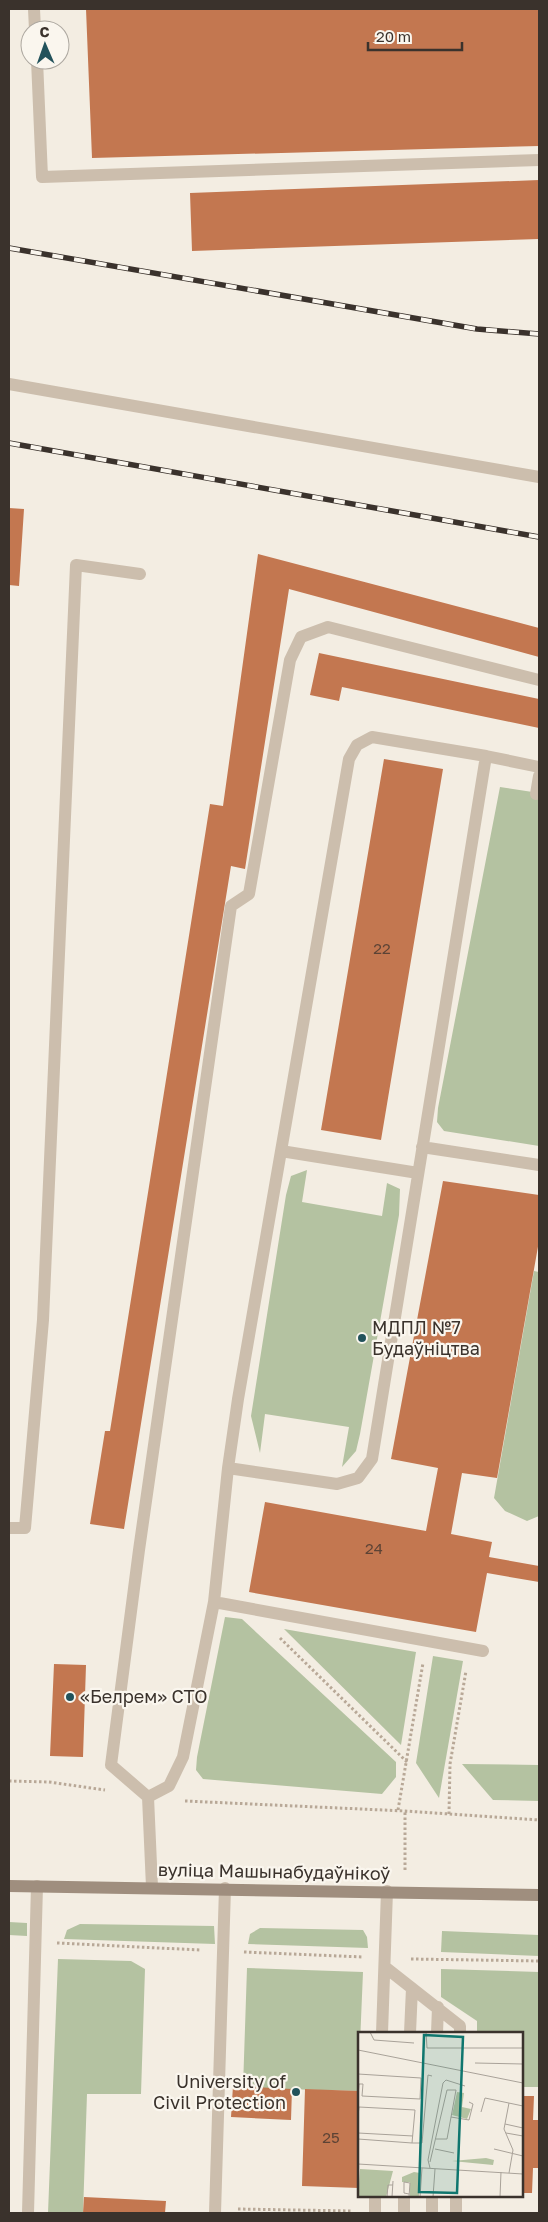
<svg xmlns="http://www.w3.org/2000/svg" width="548" height="2222" font-family="'Golos Text',sans-serif">
<style>
.green{fill:#b4c2a1}
.building{fill:#c37750}
.lines{fill:none;stroke-linecap:round;stroke-linejoin:round}
.path{stroke:#b8a897;stroke-width:3;stroke-dasharray:2.5 2.5;stroke-linecap:butt}
.service{stroke:#ccbead;stroke-width:12}
.secondary{stroke:#9f8e7e;stroke-width:12}
.rail-casing{stroke:#3a322c;stroke-width:5.5}
.rail{stroke:#faf6ee;stroke-width:4;stroke-dasharray:11;stroke-linecap:butt}
.poi-dot{fill:#22525b;stroke:#faf6ee;stroke-width:2}
.labels{text-anchor:middle;stroke-width:4.5;stroke-linejoin:round;paint-order:stroke}
.number-label{font-size:15px;fill:#5c4335}
.poi-label{font-size:18px;fill:#3a322c;stroke:#faf6ee;text-anchor:start}
.street-label{font-size:18px;fill:#3a322c;stroke:#faf6ee}
.inset-road{fill:none;stroke:#a9a299;stroke-width:1}
.view{fill:#0f766e;fill-opacity:0.15;stroke:#0f766e;stroke-width:2.5}
.inset-edge{fill:none;stroke:#3a322c;stroke-width:2.5}
</style>
<rect width="100%" height="100%" fill="#f3ede2"/>
<path class="green" d="M500,787l39,6v353l-95,-15 -7,-9 1,-14z
M307,1170l-5,32 80,14 5,-33 13,6 -1,26 -39,219 -4,17 -14,16 7,-40 -84,-13 -5,39 -9,-37 35,-221 5,-19z
M534,1271l5,1v244l-12,5 -22,-10 -11,-13z
M225,1617l17,2 154,143v15l-14,17 -179,-15 -7,-9 1,-13z
M284,1629l132,23 -15,93z
M433,1656l30,5 -24,137 -23,-35z
M462,1764l77,1v36l-46,-1z
M9,1922l18,1v13l-18,-1z
M80,1924l134,2 1,18 -151,-5 3,-9z
M260,1928l103,2 4,7 1,11 -120,-4 2,-10z
M442,1931l97,4v21l-98,-4z
M58,1959l73,2 14,8 -4,125h-54l-4,119h-35z
M247,1968l116,4 -5,119 -115,-3z
M441,1969l98,3v115h-17v-54h-45v-12l-36,-24z"/>
<path class="building" d="M86,9h453v137l-447,12z
M539,180v59l-347,12 -2,-58z
M9,508l15,1 -5,77 -10,-1z
M258,554l281,74v29l-250,-68 -44,280 -14,-3 -107,663 -34,-5 15,-93h5l100,-627 13,2z
M319,653l220,46v29l-197,-41 -3,14 -29,-6z
M384,759l59,10 -62,371 -60,-10z
M443,1181l96,14v46l-42,237 -35,-5 -11,61 41,8 -3,15 50,9v16l-52,-9 -11,59 -227,-40 16,-90 161,29 12,-63 -47,-9z
M54,1664l32,1 -3,92 -33,-1z
M233,2086l59,3 -1,31 -60,-3z
M305,2089l54,2v97l-57,-2z
M522,2096h12l-1,24h6v48h-6l-1,25h-10z
M84,2197l82,4 -1,12h-82z"/>
<g class="lines">
<path class="path" d="M280,1638l127,124
M9,1781l40,1 56,8
M185,1801l220,10 134,9
M398,1810l25,-147
M449,1814l1,-50 16,-93
M405,1870v-59
M57,1943l143,7
M244,1952l119,5
M411,1959l128,2
M238,2209l114,2"/>
<path class="service" d="M34,9l1,21
M37,60l5,117 497,-17
M9,384l530,93
M486,756l53,11
M536,794l3,-18
M422,1147l117,18
M281,1151l137,22
M9,1528h16l18,-208 33,-755 64,9
M214,1602l269,49
M148,1797l21,-11 14,-29 31,-155 14,-134 10,-69 111,-640 8,-14 15,-8 114,19 -114,703 -14,19 -21,6 -109,-16
M152,1887l-4,-90 -37,-32 28,-215 92,-644 18,-12 41,-234 11,-23 27,-10 211,53
M385,1967l75,59v7
M382,2033l5,-142
M410,2033l2,-45
M437,2033l1,-26
M28,2213l9,-327
M215,2213l10,-325
M375,2213v-17
M404,2213v-17
M432,2213v-17
M456,2213v-17"/>
<path class="secondary" d="M9,1886l530,9"/>
<defs>
<path id="rail" d="M9,248l468,81 62,5
M9,443l530,94"/>
</defs>
<use href="#rail" class="rail-casing"/>
<use href="#rail" class="rail"/>
</g>
<g class="poi-dot">
<circle cx="362" cy="1338" r="5"/>
<circle cx="70" cy="1697" r="5"/>
<circle cx="296" cy="2092" r="5"/>
</g>
<g class="labels">
<g class="number-label">
<text x="382" y="954">22</text>
<text x="374" y="1554">24</text>
<text x="331" y="2143">25</text>
</g>
<g class="poi-label">
<text x="372" y="1334">МДПЛ №7<tspan x="372" dy="21">Будаўніцтва</tspan></text>
<text x="80" y="1703">«Белрем» СТО</text>
<text x="286" y="2088" text-anchor="end">University of<tspan x="286" dy="21">Civil Protection</tspan></text>
</g>
<g class="street-label">
<text transform="translate(274 1872) rotate(1)" y="6">вуліца Машынабудаўнікоў</text>
</g>
</g>
<g transform="translate(358 2032)">
<rect width="165" height="165" fill="#f3ede2"/>
<path d="M99,60l7,1 -2,14 9,2 -4,10 -15,-4zM128,126l8,2 -1,5 -41,-4zM2,137l33,2 -7,26h-28zM56,140l6,1 -1,24h-9v-15h-8v-5z" fill="#b4c2a1"/>
<path class="inset-road" d="M12,0l4,8 40,3M68,0l1,16h96M0,18l165,33M117,31l48,1M0,42l63,4 -1,21 -58,-3 1,-12h-4l-1,12M151,71l-5,26 9,21 -4,23M123,80l4,-14 38,8M0,84l1,-9 56,3 -3,33 -54,-4M93,85l18,3 4,-16 -4,-2M147,92l18,4M0,101l55,3M148,101l17,3M54,111h10l6,-68 4,1M77,117l19,4M136,117l29,7M72,130l17,-72h9l-9,49h-11M0,132l165,10M72,136l-2,-8 15,-77 3,-3 19,6M29,165l1,-12h5M34,165l1,-16M51,165l1,-14 -6,-1v11l5,1M62,165l2,-29M75,165l2,-28M142,165l1,-25"/>
<path class="view" d="M66,3l39,2 -6,156 -38,-1z"/>
<rect width="165" height="165" class="inset-edge"/>
</g>
<rect width="548" height="2222" fill="none" stroke="#3a322c" stroke-width="20"/>
<g transform="translate(45 45) rotate(358)"><circle r="24" fill="#faf6ee" stroke="#ada8a0"/>
<path d="M0-4L9 19L0 12L-9 19Z" fill="#22525b"/>
<text y="-8" font-size="14" font-weight="bold" text-anchor="middle" fill="#3a322c">С</text>
</g>
<path d="M368 42v8h94v-8" fill="none" stroke="#3a322c" stroke-width="2.5"/>
<text x="376" y="42" font-size="15" fill="#3a322c" stroke="#faf6ee" stroke-width="4" paint-order="stroke">20 m</text>
</svg>
